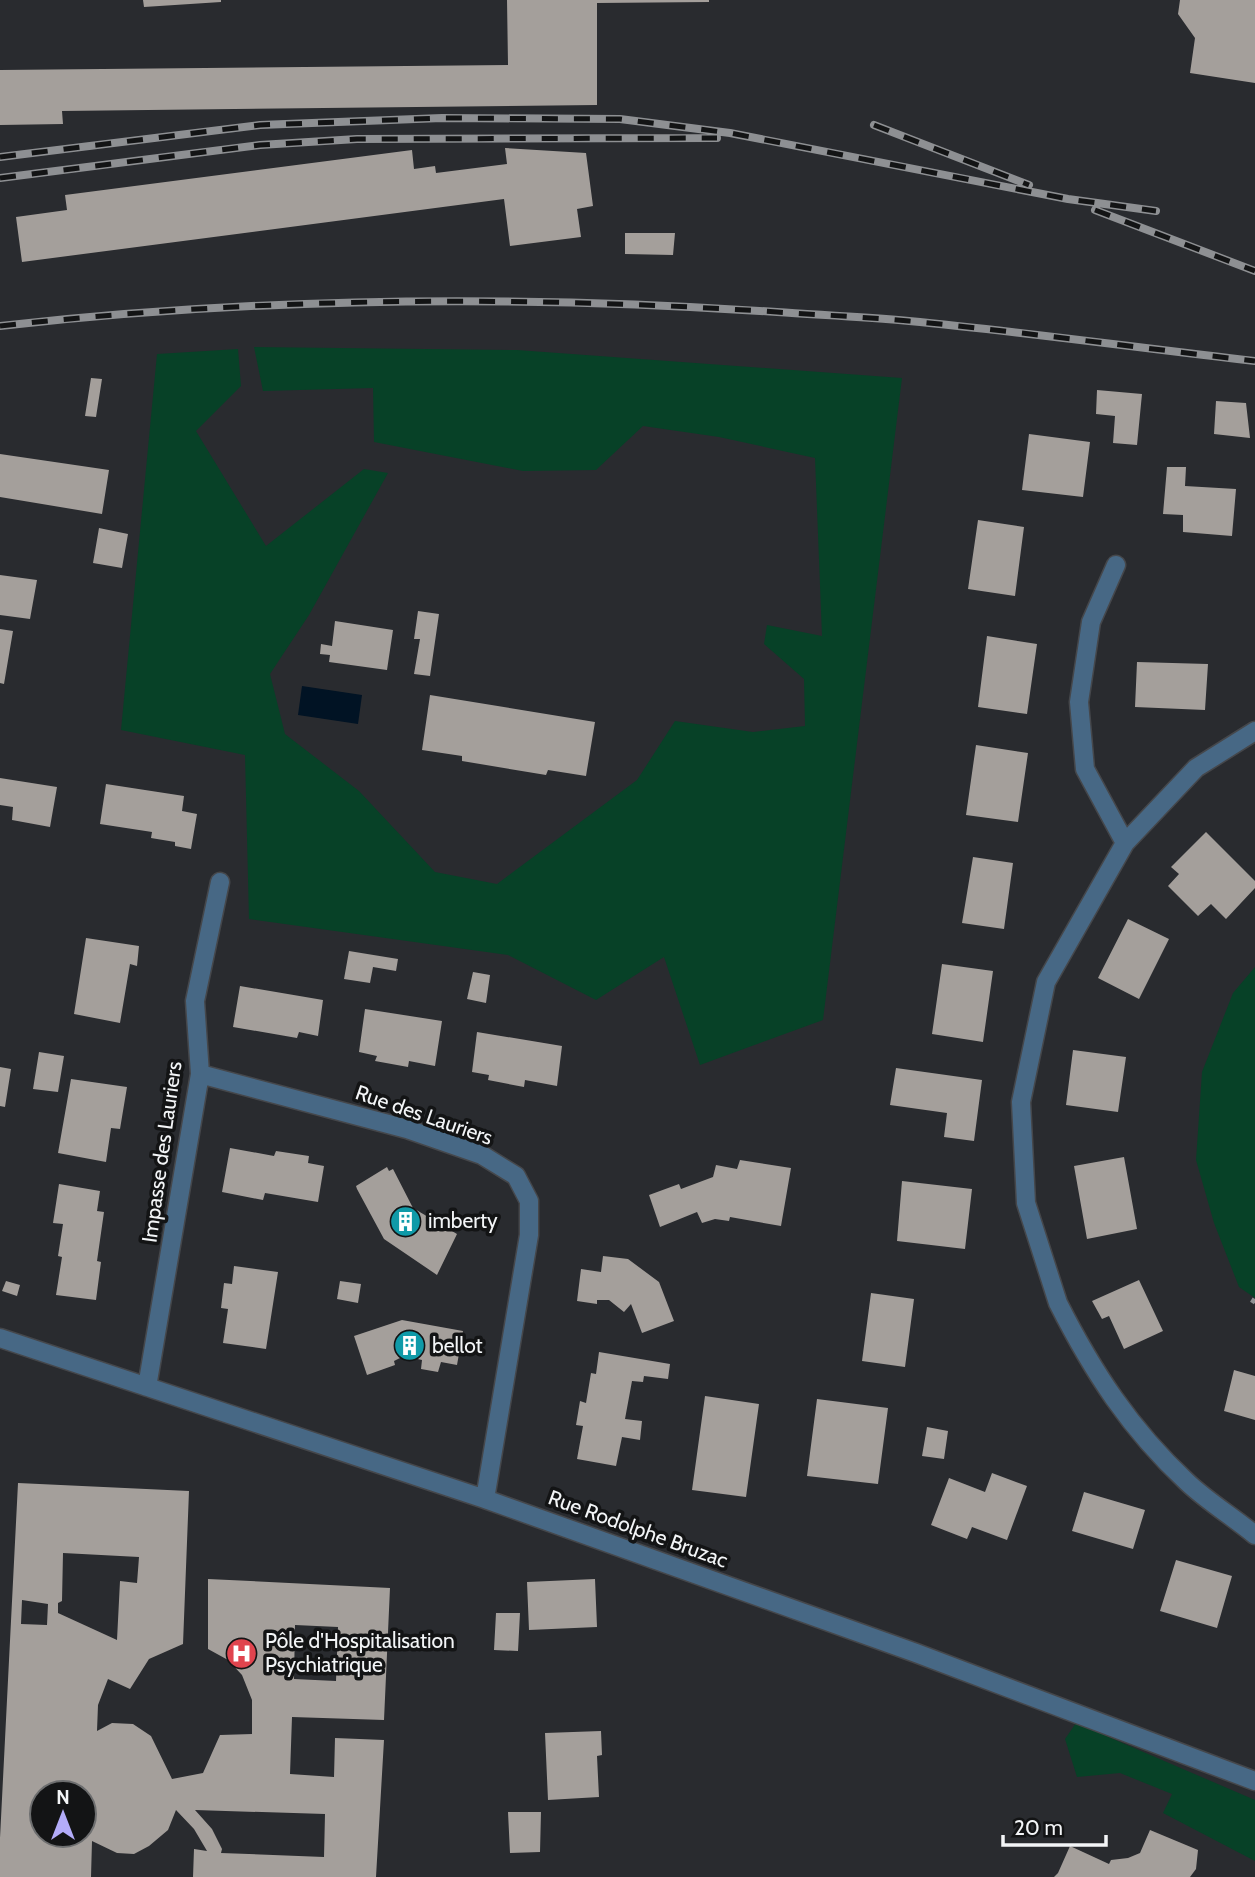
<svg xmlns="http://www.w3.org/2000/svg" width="1255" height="1877" font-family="Cabin,sans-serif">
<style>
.green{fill:#074127}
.water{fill:#011324}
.building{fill:#a49f9b;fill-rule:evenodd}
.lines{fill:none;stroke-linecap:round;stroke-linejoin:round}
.street-casing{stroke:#45474b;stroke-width:21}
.path{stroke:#8f9194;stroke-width:4.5;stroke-dasharray:5 5;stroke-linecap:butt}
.street{stroke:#476885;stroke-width:18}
.rail-casing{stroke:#8e9093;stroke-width:8}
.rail{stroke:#131415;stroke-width:5;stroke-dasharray:16;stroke-linecap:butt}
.labels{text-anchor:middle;stroke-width:7;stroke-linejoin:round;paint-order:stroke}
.street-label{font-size:21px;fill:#f3f5f7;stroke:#131415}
.poi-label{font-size:21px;fill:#f3f5f7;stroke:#131415;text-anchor:start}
</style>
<rect width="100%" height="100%" fill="#292b2f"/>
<path class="green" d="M254,347l263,3 385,28 -79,642 -123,45 -36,-108 -68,43 -88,-45 -259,-36 -4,-164 -124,-25 36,-376 81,-5 3,37 -45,45 70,115 98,-77 24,4 -79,142 -39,59 15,60 74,57 76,81 62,12 140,-104 38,-59 78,11 52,-6 -1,-47 -40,-35 3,-19 55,11 -7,-178 -96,-21 -76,-11 -47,44 -73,1 -149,-29 -1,-54 -110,3z
M1255,967v331l-16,-11 -25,-64 -18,-63 6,-88 31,-79z
M1076,1723l179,77v61l-92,-48 9,-19 -52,-21 -43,4 -12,-38z"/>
<path class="water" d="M302,686l60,9 -4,29 -60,-9z"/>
<path class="building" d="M143,0h78v2l-77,5z
M507,0h202v2l-112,1v102l-535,6 1,13 -63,1v-55l508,-5z
M1180,0h75v83l-65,-10 5,-35 -17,-24z
M505,148l81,5 7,53 -16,3 4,28 -71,9 -6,-47 -482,63 -6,-45 51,-7 -2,-15 347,-45 2,19 21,-3 1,7 71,-9z
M625,233h50l-2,22 -48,-1z
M91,378l11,1 -6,38 -11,-1z
M1097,390l45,4 -5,51 -24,-2 2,-27 -19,-2z
M1216,401l30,2 4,35 -36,-4z
M1029,434l61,8 -7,55 -61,-7z
M0,454l109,16 -7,44 -102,-17z
M1167,467h19l-1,19 51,3 -4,47 -49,-4v-17l-20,-1z
M978,520l46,7 -9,69 -47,-7z
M99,528l29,6 -6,34 -29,-5z
M0,575l37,5 -7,39 -30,-4z
M418,611l21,3 -9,62 -16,-2 6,-35h-6z
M335,621l58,9 -6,40 -58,-8 1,-7 -10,-1 1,-10 11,2z
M0,629l13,2 -9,53 -4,-1z
M987,636l50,8 -10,70 -49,-7z
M1137,662l71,2 -3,46 -70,-3z
M430,695l165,27 -9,54 -38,-6 -2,5 -84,-14v-5l-40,-6z
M976,745l52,8 -10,69 -52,-7z
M0,778l57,9 -7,40 -38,-7 1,-13 -13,-2z
M106,784l78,12 -2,15 15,3 -6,35 -16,-3v-4l-24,-4 1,-6 -52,-8z
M1206,832l49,49v7l-29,31 -15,-15 -13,12 -30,-30 11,-12 -8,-7z
M973,857l40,6 -9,66 -42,-6z
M1128,919l41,20 -30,60 -41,-21z
M86,938l53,8 -2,20 -7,-2 -10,59 -46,-9z
M349,951l49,8 -2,12 -23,-4 -3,16 -26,-4z
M942,964l51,7 -10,71 -51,-8z
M473,972l17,3 -4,28 -19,-4z
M240,986l83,14 -5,36 -19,-4 -2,6 -64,-11z
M365,1009l77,12 -7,45 -26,-5 -1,6 -33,-6 2,-5 -18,-4z
M477,1032l85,14 -5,40 -32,-6 -1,7 -36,-7 1,-5 -17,-3z
M1073,1050l53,7 -8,55 -52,-7z
M39,1052l25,4 -6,36 -25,-3z
M0,1067l11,2 -6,38 -5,-1z
M896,1068l86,12 -8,61 -30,-4 3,-24 -57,-8z
M71,1079l56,8 -7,42 -9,-1 -5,34 -48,-9z
M230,1148l44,8 2,-5 33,5 -1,7 16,3 -6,36 -53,-9 -2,7 -41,-8z
M1124,1157l13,72 -50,10 -13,-73z
M740,1160l51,8 -10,58 -51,-9 -1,4 -14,-2 -13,4 -5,-11 -37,15 -11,-32 30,-11 2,5 32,-12 3,-12 21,4z
M387,1167l2,4 4,-2 20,39 44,26 -20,41 -53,-36 -27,-50 -1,-3z
M902,1181l70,8 -7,60 -68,-8z
M59,1184l41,7 -3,20 7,1 -7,49 4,1 -5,38 -40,-5 6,-38 -4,-1 5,-32 -10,-1z
M603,1256l25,3 31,23 15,39 -32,12 -11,-29 -7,8 -15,-12h-12v4l-20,-3 4,-32 20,3z
M234,1266l44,6 -12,77 -43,-6 5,-34 -7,-1 3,-25 8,1z
M1139,1280l24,51 -39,18 -15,-33 -7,3 -10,-18z
M6,1281l14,4 -3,11 -15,-5z
M340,1281l21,3 -3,19 -21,-4z
M871,1293l43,6 -9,68 -43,-6z
M402,1320l61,11 -6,34 -16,-3 -3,10 -17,-3 1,-9 -18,-4 -10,5 1,4 -28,10 -13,-39z
M599,1352l71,12 -2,15 -24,-3 -1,6 -11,-1 -7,38 17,2 -2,19 -18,-3 -6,29 -39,-7 6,-33 -7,-1 4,-24 6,2 5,-30 5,1z
M1234,1370l21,6v44l-31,-9z
M705,1396l54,8 -13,93 -54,-7z
M817,1399l71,9 -10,76 -71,-8z
M927,1427l21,4 -4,28 -22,-3z
M992,1473l35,13 -20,54 -35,-13 -5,12 -36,-14 18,-47 36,14z
M18,1483l171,8 -6,153 -34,15 -19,30 -22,-10 -10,26 -1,26 15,-8 21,1 18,12 21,43 31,-6 17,-38 32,-1v-34l-10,-25 -14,-15 -20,-11v-70l182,9 -6,132 -92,-3 -2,57 44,3 1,-39 49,2 -8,137h-183l1,-28 13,2 -13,-22 -18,-19 -8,20 -19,16 -15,8 -17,-1 -25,-12 -1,36h-91v-39zM63,1553l76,4 -2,26 -17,-2 -3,59 -59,-27v-10l4,-2zM22,1600l26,4 -1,21 -26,-1zM295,1625l43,2 -2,54 -42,-2zM42,1793h42v42h-42zM195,1810l130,4 -1,43 -103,-4 1,-4 -10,-20z
M1084,1492l61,18 -12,39 -61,-18z
M1176,1560l56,16 -15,52 -57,-17z
M595,1579l2,48 -68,3 -2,-48z
M496,1613h24l-2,38 -24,-1z
M601,1731l1,24 -5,1 2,41 -51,3 -3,-67z
M508,1812h33l-1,40 -30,1z
M1150,1830l48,20 -2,19 -6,8h-136l4,-4 12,-27 39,18 2,-4 17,-2 12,-5z"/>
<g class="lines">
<defs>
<path id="street" d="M1116,565l-25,57 -12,80 6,67 40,74
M1255,731l-59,37 -71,75 -79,139 -25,120 5,101 32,100c35,69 72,126 129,179 20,19 46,35 68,53
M200,1074l207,55 75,26 34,21 13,25v34l-44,264
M0,1338l485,161 431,154 339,128
M147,1387l53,-313 -5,-73 25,-119"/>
</defs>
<use href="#street" class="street-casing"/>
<path class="path" d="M1252,1303l3,-5"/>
<use href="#street" class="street"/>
<defs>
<path id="rail" d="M874,125l155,60
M0,157l260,-32 182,-7 178,1 110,14 338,66 88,12
M0,178l260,-33 97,-6 360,-1
M1095,210l160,61
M0,326c258,-29 518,-31 777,-14 44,3 88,5 132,9 116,11 231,27 346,40"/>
</defs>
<use href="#rail" class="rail-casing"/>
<use href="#rail" class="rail"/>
</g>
<defs>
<symbol id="building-disc" viewBox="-11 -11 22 22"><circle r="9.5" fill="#0f9aa8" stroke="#131415"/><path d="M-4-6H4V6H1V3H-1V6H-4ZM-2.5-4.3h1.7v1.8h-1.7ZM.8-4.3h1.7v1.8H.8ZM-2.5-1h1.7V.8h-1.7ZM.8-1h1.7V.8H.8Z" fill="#fff"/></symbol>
<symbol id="hospital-disc" viewBox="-11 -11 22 22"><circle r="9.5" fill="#e0444e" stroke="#131415"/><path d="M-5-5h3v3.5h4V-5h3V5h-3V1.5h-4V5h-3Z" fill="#fff"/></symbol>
</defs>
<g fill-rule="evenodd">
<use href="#building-disc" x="388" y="1204" width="35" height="35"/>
<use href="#building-disc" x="392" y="1328" width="35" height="35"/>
<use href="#hospital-disc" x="224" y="1636" width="35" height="35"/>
</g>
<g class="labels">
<g class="street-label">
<text transform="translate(424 1115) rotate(19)" y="7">Rue des Lauriers</text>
<text transform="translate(162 1152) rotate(-82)" y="7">Impasse des Lauriers</text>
<text transform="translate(638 1529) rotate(20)" y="7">Rue Rodolphe Bruzac</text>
</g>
<g class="poi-label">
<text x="428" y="1228">imberty</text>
<text x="432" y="1353">bellot</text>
<text x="265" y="1648">Pôle d'Hospitalisation<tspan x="265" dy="24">Psychiatrique</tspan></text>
</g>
</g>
<g transform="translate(63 1814)"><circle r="33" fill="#131415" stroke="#6d6e6f" stroke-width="2"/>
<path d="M0-5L12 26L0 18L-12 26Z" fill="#b3acf9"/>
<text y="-10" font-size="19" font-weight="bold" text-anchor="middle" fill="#f3f5f7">N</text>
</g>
<path d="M1003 1835v10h103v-10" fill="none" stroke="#f3f5f7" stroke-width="3.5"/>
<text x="1014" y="1835" font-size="21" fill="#f3f5f7" stroke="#131415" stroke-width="5" paint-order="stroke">20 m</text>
</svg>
